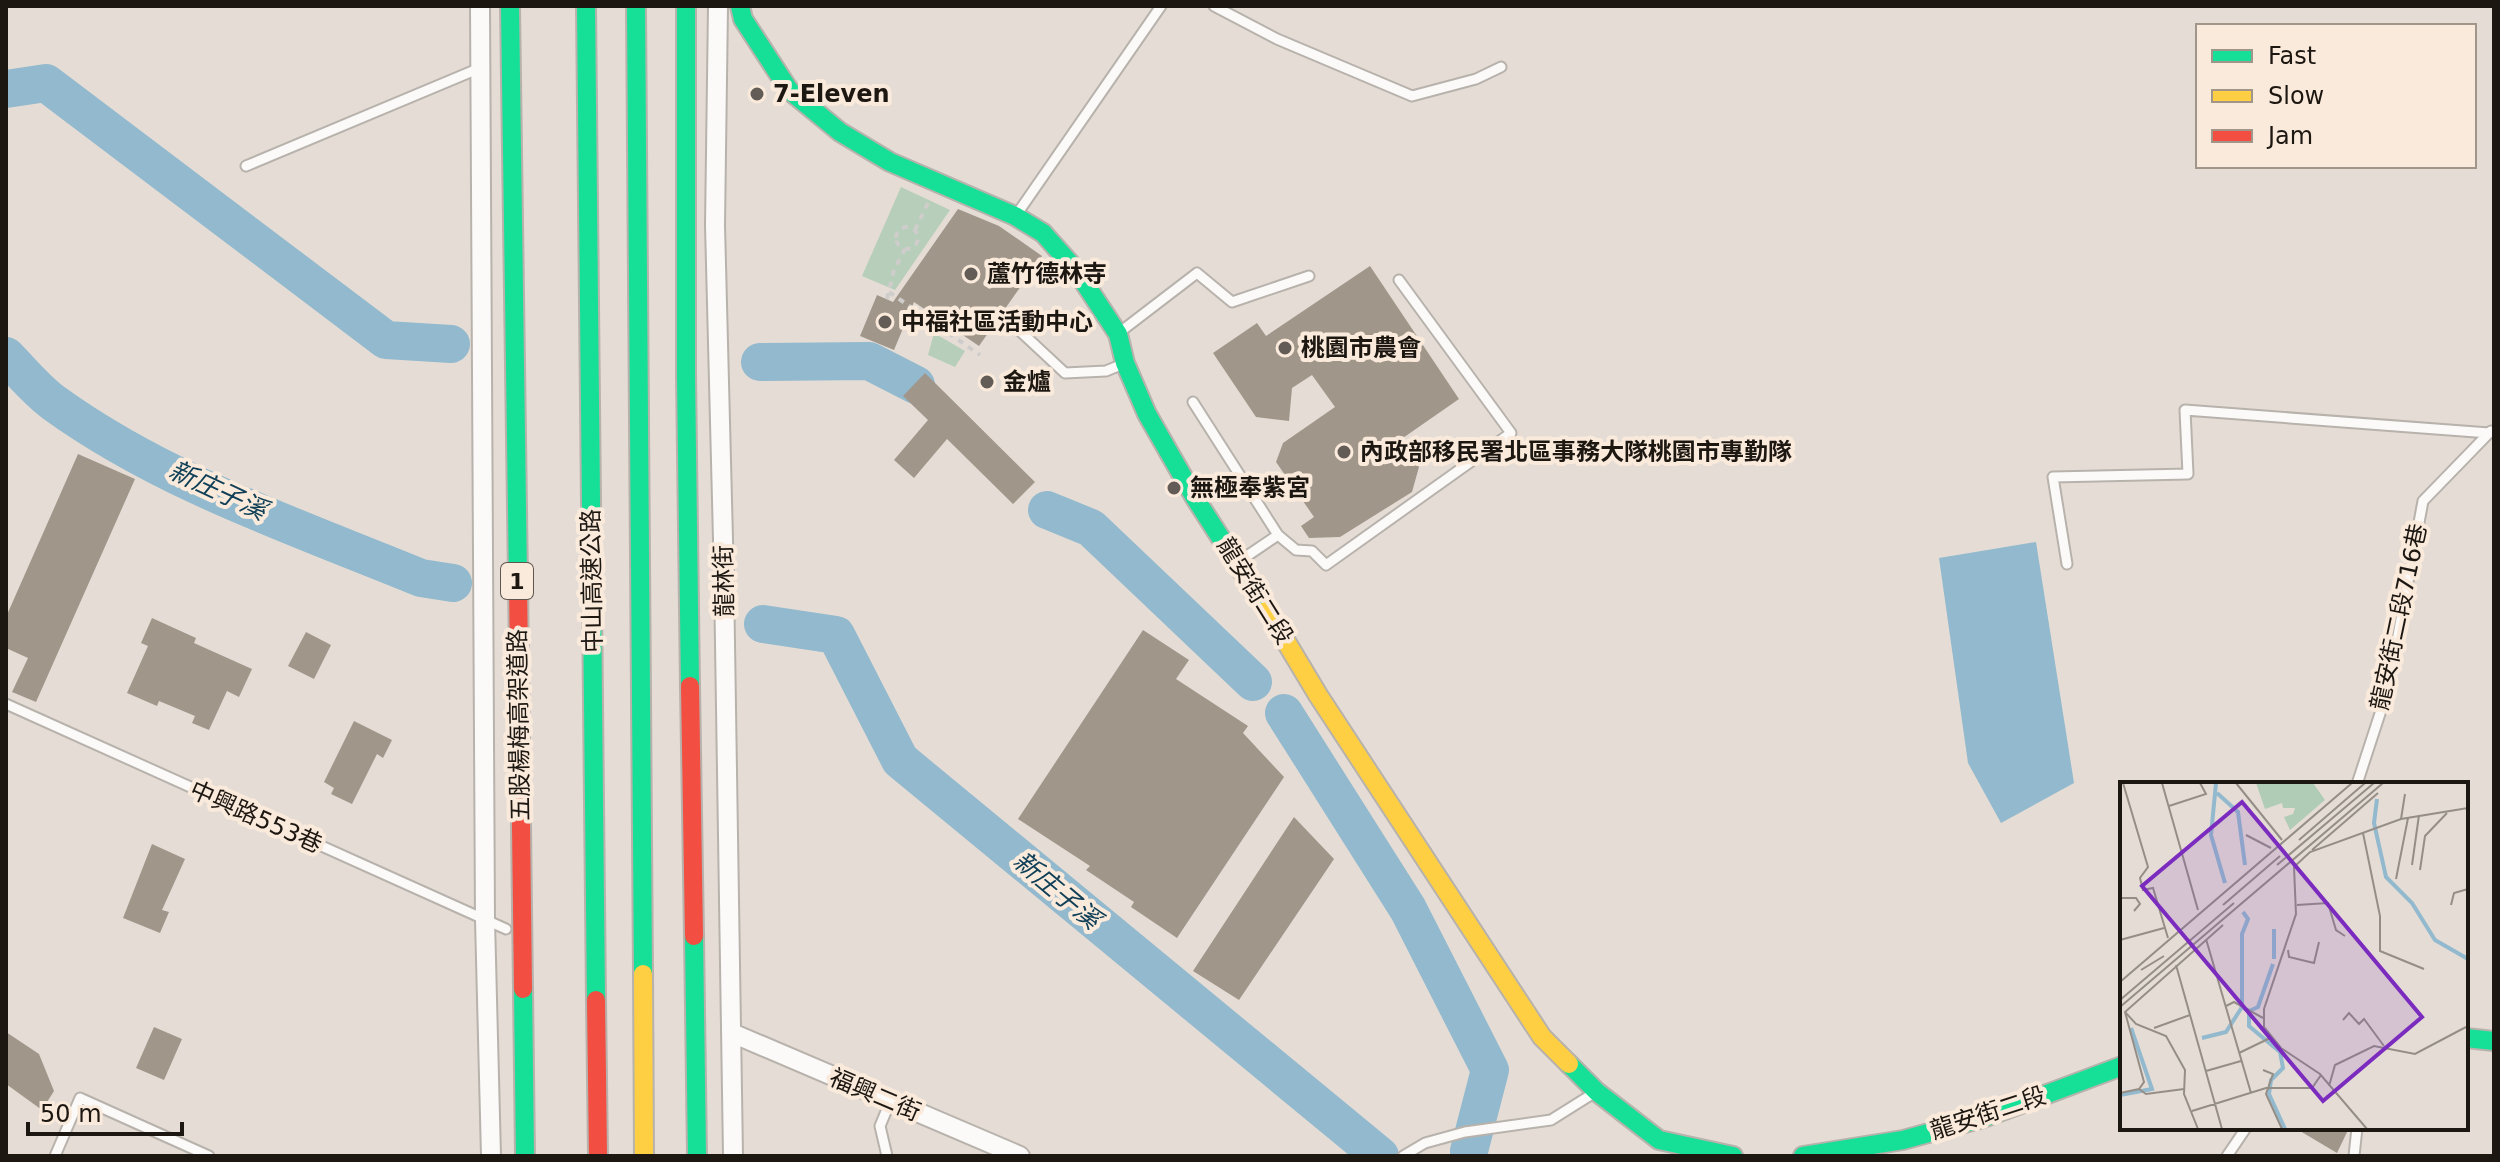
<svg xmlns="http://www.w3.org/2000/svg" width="2500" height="1162" font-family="'DejaVu Sans','Noto Sans TC',sans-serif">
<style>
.green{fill:#b6ceba}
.water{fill:#92b9cd}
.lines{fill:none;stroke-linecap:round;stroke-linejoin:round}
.river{stroke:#92b9cd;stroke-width:38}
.building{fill:#a0968a}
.lane-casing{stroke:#b8b2ac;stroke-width:13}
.street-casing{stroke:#b8b2ac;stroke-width:22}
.fast-casing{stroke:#b8b2ac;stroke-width:22}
.slow-casing{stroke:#b8b2ac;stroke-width:22}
.jam-casing{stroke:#b8b2ac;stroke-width:22}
.path{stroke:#cfcdcb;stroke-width:4;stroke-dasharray:6 6;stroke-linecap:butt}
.lane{stroke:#fbfaf9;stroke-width:9}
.street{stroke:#fbfaf9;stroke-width:18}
.fast{stroke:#16e098;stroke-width:18}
.slow{stroke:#ffcf43;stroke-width:18}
.jam{stroke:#f24e42;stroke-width:18}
.poi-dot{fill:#635c56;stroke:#faeadb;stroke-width:3}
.labels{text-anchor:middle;stroke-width:8;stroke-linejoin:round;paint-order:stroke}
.shield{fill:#faeadb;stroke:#5f564e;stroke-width:2}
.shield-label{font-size:22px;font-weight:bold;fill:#1d1712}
.poi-label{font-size:24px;font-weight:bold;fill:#1d1712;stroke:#faeadb;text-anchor:start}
.street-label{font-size:24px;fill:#1d1712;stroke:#faeadb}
.water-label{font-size:26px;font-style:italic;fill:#104057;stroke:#faeadb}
.inset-river{fill:none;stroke:#92b9cd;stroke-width:4}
.inset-road{fill:none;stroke:#958e87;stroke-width:2}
.view{fill:#7b2cbf;fill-opacity:0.15;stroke:#7b2cbf;stroke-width:4}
.inset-edge{fill:none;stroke:#1d1712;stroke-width:4}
</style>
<rect width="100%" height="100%" fill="#e5ddd5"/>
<path class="green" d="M901,187l49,23 -55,80 -33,-14z
M934,333l31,18 -10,16 -27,-12z"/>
<path class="water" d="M2036,542l38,241 -73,40 -33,-60 -29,-205z"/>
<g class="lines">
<path class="river" d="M6,89l40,-6 340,257 65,4
M6,356c15,15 30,34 48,47 109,79 243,124 367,175l32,5
M760,362l109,-1 47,24
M1047,510l44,18 162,154
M763,624l73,11 64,125 480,396
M1284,713l124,196 82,161 -21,81"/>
</g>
<path class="building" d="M958,209l41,17 43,30 -63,90 -65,-44 -20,48 -34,-14 17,-41 16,7z
M1370,266l89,133 -59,41 19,27 -7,25 -72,45 -31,1 -8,-12 13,-9 -38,-55 7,-19 52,-36 -23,-32 -20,13 -3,33 -33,-4 -43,-64 44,-30 9,13z
M979 381a8 8 0 1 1 16 0a8 8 0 1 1-16 0Z
M925,373l110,109 -22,22 -66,-65 -33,39 -20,-18 34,-40 -25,-24z
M78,454l57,25 -99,223 -24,-10 16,-34 -22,-10v-31z
M152,618l44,20 -2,5 58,26 -13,28 -12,-6 -18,39 -17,-7 3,-7 -36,-15 -2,5 -30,-13 21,-47 -7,-3z
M1143,630l46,30 -13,19 72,47 -5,7 41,44 -107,161 -46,-31 3,-5 -48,-32 4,-4 -72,-47z
M306,632l25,13 -17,34 -26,-13z
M354,721l38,19 -9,18 -6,-4 -25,50 -21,-10 3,-6 -10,-6z
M1294,817l40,42 -95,141 -46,-29z
M152,844l33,15 -23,51 7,2 -9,21 -37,-15z
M154,1027l28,12 -18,41 -28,-12z
M6,1032l33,22 15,37 -12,19 -36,-26z
M2295,1128h54l-12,25z"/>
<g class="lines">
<defs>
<path id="lane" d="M1214,6l63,33 135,57 64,-17 25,-12
M246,166l234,-98
M1017,214l144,-208
M1021,332l44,41 41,-2 17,-7
M1120,332l77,-59 35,29 77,-26
M1193,402l85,133 -37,25
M1278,535l18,15 16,1 14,14 185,-132 -112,-153
M2067,564l-14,-87 135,-3 -3,-64 304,23
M6,704l500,225
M2357,784l31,-95 35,-188 68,-70
M55,1156l25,-58 129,58
M887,1156l-7,-30 10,-24
M1403,1156l22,-13 40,-11 86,-12 43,-27
M2227,1156l19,-28
M2354,1156l3,-28"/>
<path id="street" d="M480,6l5,914 6,236
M718,6l-3,219 9,354 9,577
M732,1033l288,123"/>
<path id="fast" d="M510,6l8,575
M586,6l10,994
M636,6l7,968
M686,6v368l4,312
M740,6l3,13 46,71 51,42 50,30 125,54 28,17 33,37 42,64 7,29 22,51 48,84 72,112
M694,936l3,220
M523,989l2,167
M2466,1038l28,3
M1569,1064l28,28 62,48 74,16
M1803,1156l100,-16 80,-22 139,-52"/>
<path id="slow" d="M1267,610l51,85 224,342 27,27
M643,974l1,182"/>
<path id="jam" d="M518,581l5,408
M690,686l4,250
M596,1000l2,156"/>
</defs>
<use href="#lane" class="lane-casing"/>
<use href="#street" class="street-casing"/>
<use href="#fast" class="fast-casing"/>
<use href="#slow" class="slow-casing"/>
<use href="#jam" class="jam-casing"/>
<path class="path" d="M896 238a11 11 0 1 1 22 0a11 11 0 1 1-22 0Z
M915,230l13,-27
M889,292l91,63
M887,299l7,-29 11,-21"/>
<use href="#lane" class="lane"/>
<use href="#street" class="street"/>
<use href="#fast" class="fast"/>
<use href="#slow" class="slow"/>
<use href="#jam" class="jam"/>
</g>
<g class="poi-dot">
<circle cx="757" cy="94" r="8"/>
<circle cx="971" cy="274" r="8"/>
<circle cx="885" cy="322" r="8"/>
<circle cx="1285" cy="348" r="8"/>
<circle cx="987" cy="382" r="8"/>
<circle cx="1344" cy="452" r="8"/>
<circle cx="1174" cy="488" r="8"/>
</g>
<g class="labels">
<rect class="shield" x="501" y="563" width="32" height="36" rx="6"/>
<g class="shield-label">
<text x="517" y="589">1</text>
</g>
<g class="poi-label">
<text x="773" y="102">7-Eleven</text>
<text x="987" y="282">蘆竹德林寺</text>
<text x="901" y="330">中福社區活動中心</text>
<text x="1301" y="356">桃園市農會</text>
<text x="1003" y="390">金爐</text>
<text x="1360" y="460">內政部移民署北區事務大隊桃園市專勤隊</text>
<text x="1190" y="496">無極奉紫宮</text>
</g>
<g class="street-label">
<text transform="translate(592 581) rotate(-91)" y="8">中山高速公路</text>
<text transform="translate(724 581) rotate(-91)" y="8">龍林街</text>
<text transform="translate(1255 591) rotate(58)" y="8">龍安街二段</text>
<text transform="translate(2399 617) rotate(-78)" y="8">龍安街二段716巷</text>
<text transform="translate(519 725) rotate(-91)" y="8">五股楊梅高架道路</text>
<text transform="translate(256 817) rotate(24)" y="8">中興路553巷</text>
<text transform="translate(875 1095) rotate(23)" y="8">福興二街</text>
<text transform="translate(1988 1113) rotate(-18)" y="8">龍安街二段</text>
</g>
<g class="water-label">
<text transform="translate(218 490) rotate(25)" y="9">新庄子溪</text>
<text transform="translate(1057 890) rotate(40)" y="9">新庄子溪</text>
</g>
</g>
<g transform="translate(2120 782)">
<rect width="348" height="348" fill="#e5ddd5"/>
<path d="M136,1h57l12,17 -35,30 -6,-13 9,-3 2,-6h-12l-1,-5 -17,6z" fill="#b0ccb7"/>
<path class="inset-river" d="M96,1l-5,52 14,48M97,11l21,19 7,53M257,17l-3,24 12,54 26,26 23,37 33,19M123,130l5,7 -6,15v73l7,4v15l31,26 3,16 -12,12 -2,14 16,35M154,147v30M129,229l9,-4 15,-43M82,256l24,-6 16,-25M0,313l32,-6 -21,-61"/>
<path class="inset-road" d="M3,1l25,84 -8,11 3,12 10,-2 15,50M42,1l36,127M116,1l46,57M49,24l37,-12 -6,-11M281,37l4,-25M243,51l17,83v35l44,18M126,53l25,13M179,58l66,-57M192,68l66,-57M157,83l97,-82M292,83l7,-50M300,88l5,-34 22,-23M276,97l12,-61M0,116h16l4,6 -6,7M103,123l57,-49M177,123l31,-2 8,27 9,6M331,123l3,-12 14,-4M86,157l45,154M0,158l44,-12M168,168l1,7 25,6 5,-21M56,183l46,164M21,188l23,-14M0,200l232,-199M0,218l114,-97M106,224l8,-4 29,16M0,225l263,-224M5,230l11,12 30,12 19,34 -1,24 14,35M223,238l6,-7 10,11 5,-5 20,27M34,246l36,-13M119,271l31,-15M143,288l10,4 -7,20 16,35M86,289l35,-10M209,304l6,-21 39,-19 41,8 51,-27M19,307l7,5 38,-5M0,311l19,-4 5,-7 -19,-70 98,-87M72,329l74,-23h46l9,-13M247,347l-47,-55 -39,-26 -17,-21v-18l32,-95 -2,-47 16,-15 91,-33 67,-11"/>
<path class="view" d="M122,20l180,215 -99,84 -181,-215z"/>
<rect width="348" height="348" class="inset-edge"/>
</g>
<rect width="2500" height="1162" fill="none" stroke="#1d1712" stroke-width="16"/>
<rect x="2196" y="24" width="280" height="144" fill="#faeadb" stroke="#a2968b" stroke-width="2"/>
<rect x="2212" y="50" width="40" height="12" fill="#16e098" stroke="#a2968b" stroke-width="2"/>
<text x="2268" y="64" font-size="24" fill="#1d1712">Fast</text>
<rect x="2212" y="90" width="40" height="12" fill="#ffcf43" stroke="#a2968b" stroke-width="2"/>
<text x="2268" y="104" font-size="24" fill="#1d1712">Slow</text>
<rect x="2212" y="130" width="40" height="12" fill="#f24e42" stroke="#a2968b" stroke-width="2"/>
<text x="2268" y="144" font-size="24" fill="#1d1712">Jam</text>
<path d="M28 1122v12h154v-12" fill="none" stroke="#1d1712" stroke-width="4"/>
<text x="40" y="1122" font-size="24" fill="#1d1712" stroke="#faeadb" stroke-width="6" paint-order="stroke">50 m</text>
</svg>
